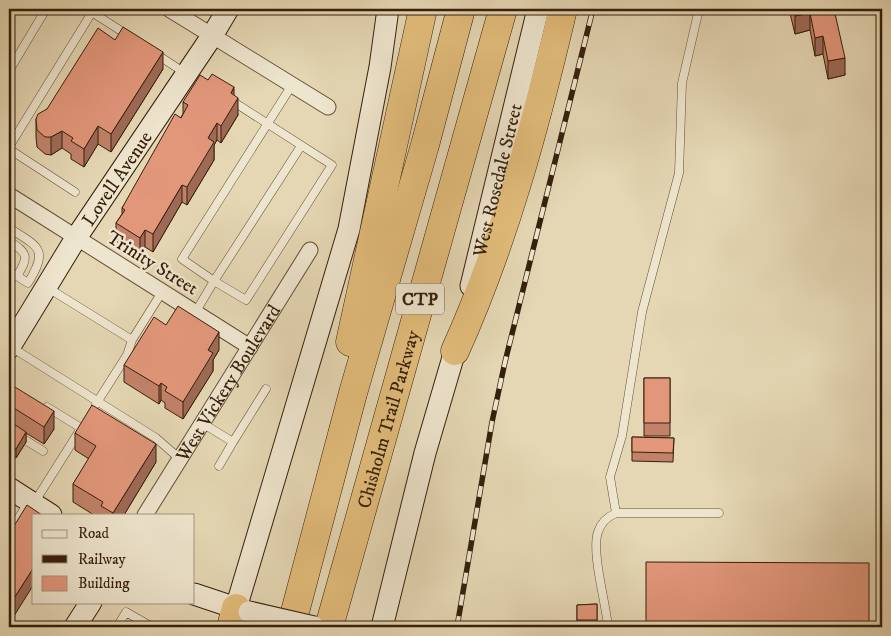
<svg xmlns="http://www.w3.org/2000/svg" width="891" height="636" font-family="'IM FELL DW Pica',serif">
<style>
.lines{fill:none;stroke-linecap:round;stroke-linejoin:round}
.lane-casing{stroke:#624d35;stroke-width:9}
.street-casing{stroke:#624d35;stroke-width:17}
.secondary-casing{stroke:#361f0b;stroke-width:23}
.highway-casing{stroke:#361f0b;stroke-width:29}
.lane{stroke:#eee5ce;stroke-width:8}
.street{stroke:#eee5ce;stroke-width:15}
.secondary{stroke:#eee5ce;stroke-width:21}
.highway{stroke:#e2bc7a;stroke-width:28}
.rail-casing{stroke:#361f0b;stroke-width:5.5}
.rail{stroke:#eee5ce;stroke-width:4;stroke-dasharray:11;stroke-linecap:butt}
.secondary-bridge-casing{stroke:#361f0b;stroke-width:23;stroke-linecap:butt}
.secondary-bridge{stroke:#eee5ce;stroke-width:21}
.wall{fill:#c2826a;stroke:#361f0b}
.shaded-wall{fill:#9e6a56;stroke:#361f0b}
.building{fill:#e2977b;stroke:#361f0b}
.labels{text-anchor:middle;stroke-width:5;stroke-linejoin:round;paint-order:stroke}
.shield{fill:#eee5ce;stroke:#6d5a46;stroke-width:1}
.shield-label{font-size:18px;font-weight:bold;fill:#361f0b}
.street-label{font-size:19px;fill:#361f0b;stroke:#eee5ce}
</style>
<rect width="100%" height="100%" fill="#e5d7b4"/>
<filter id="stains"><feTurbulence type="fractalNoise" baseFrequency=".004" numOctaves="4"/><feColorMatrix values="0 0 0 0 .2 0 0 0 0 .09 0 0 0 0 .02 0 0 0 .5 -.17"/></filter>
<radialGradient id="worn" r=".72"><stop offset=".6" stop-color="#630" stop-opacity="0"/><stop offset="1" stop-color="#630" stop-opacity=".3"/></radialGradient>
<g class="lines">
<defs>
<path id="lane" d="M87,9l42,27
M156,54l29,19
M9,71l37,-62
M229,99l103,66 -86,135 -32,-19 87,-135
M9,147l85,-138
M9,149l66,43
M9,228c30,19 40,21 19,55l-19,-12
M9,241c19,12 20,16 8,35
M48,288l84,52 30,-48
M195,313l19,-32 -32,-22 110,-174
M11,347l145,91 24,21
M96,404l31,-49 5,-15
M47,407l34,21
M202,423l31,19 -14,24
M9,430l34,21
M233,442l33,-53
M34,503l46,-73
M616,513l-6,-36 12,-41 20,-124 37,-139 3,-90 17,-74
M9,533l19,-30
M117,627l9,-15 26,15
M608,627c-2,-24 -17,-75 -10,-95 3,-10 9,-15 18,-19h103"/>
<g id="street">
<path d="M169,9l159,98"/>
<path d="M9,195l241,152"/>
<path id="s1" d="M145,515l165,-265"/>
</g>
<g id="secondary">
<path id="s2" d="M471,286l67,-277"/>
<path id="s3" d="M9,348l67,-110 136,-202 16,-27"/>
<path d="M9,488l42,27"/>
<path d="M194,594l54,18"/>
<path d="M236,608l113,-379 31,-162 8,-58"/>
<path d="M75,627l16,-25"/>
<path d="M382,627l43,-174 34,-116"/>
</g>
<g id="highway">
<path d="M350,342l73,-333"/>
<path d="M455,351c49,-108 81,-227 108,-342"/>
<path d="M231,627l5,-19"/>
<path d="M291,627l62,-234 72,-248 36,-136"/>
<path id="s4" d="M329,627l174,-618"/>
</g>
</defs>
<use href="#lane" class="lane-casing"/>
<use href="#street" class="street-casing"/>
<use href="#secondary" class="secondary-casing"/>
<use href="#highway" class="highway-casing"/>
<use href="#lane" class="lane"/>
<use href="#street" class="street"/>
<use href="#secondary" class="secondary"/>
<use href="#highway" class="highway"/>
<defs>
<path id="rail" d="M457,627l35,-205 13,-60 88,-353"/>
</defs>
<use href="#rail" class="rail-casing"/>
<use href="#rail" class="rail"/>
<defs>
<path id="secondary-bridge" d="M249,612l65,15"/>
</defs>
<use href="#secondary-bridge" class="secondary-bridge-casing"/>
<use href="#secondary-bridge" class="secondary-bridge"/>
</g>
<path class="wall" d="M789,9h45l11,66 -17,4 -5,-25 -8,2 -5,-26 -15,4z
M163,69l-52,83 -13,-8 -14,23 -13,-8v-5l-9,-6 -11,7 -6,-1 -8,-7 -1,-10v-18l11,-10z
M234,96l4,19 -17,28 -4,-3 -3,5v15l-27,45 -5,-3 -29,50 -8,-5 -5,8 -24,-14v-18l6,-9v-6l61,-94v-12z
M166,325l53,25 -6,10v11l-30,48 -18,-11v-5l-4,-3 -2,4 -35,-22v-17z
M644,378h26v58h-26z
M9,387l45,42 -10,15 -18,-11v9l-10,16 -7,-4z
M75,433l81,29 -32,53h-30l-21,-13v-18l16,-25 -14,-9z
M632,437l42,1 -1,24 -41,-1z
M597,604v23h-20v-22z"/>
<path class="shaded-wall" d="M810,13v17l-15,4v-18z
M823,36v18l-8,2v-18z
M163,52v17l-52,83v-18z
M845,58v17l-17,4v-18z
M234,87v17l4,-6v17l-17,28v-17l10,-33z
M217,123v17l-3,5v15l-27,45v-18l21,-49z
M98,126v18l-14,23v-18z
M62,131v17l-11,7v-18z
M182,185v17l-29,50v-18z
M145,230v17l-5,8v-17z
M219,332v18l-6,10v11l-30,48v-17l25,-52z
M161,383v17l-2,4v-18z
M54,411v18l-10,15v-17z
M26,432v10l-10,16v-9z
M156,444v18l-32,53h-11v-2z
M34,567v17l-25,40v-18z"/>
<path class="building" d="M793,9h41l11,49 -17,3 -5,-25 -8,2 -5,-25 -15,3z
M123,27l40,25 -52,82 -13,-8 -14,23 -13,-8 2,-3 -11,-7 -11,6h-6l-8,-7 -1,-11 2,-5 9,-5 51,-81 17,12z
M212,74l22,13 -3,6 7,5 -17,28 -4,-3 -9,15 6,4 -27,45 -5,-2 -29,49 -8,-4 -5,8 -24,-15 9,-13 -3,-2 53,-94 6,4 7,-13 -5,-3 17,-27 8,5z
M178,306l41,26 -11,18 5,3 -30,49 -18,-11 2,-4 -6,-4 -2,3 -35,-21 30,-48 12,8z
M644,378h26v45h-26z
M10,384l44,27 -10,16 -35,-22v-18z
M92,405l64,39 -43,69 -12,-7 2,-4 -30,-18 23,-38 -21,-13z
M9,421l17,11 -10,17 -7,-5z
M632,437l42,1 -1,15 -41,-1z
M27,505l15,10h-8v52l-25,39v-72z
M646,562l223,1v64h-223z
M597,604v16h-20v-15z"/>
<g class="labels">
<rect class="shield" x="396" y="283.5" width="48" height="31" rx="4"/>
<g class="shield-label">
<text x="420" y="305">CTP</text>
</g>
<g class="street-label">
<text dy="7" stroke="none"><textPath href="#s3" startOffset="201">Lovell Avenue</textPath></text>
<text dy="7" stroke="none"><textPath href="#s2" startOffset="109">West Rosedale Street</textPath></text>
<text transform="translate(153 262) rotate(32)" y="7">Trinity Street</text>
<text dy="7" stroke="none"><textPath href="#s1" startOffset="156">West Vickery Boulevard</textPath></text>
<text dy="7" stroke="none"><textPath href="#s4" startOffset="216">Chisholm Trail Parkway</textPath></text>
</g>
</g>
<rect width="891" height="636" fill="none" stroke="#e5d7b4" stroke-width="30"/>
<rect x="10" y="10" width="871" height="616" fill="none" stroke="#361f0b" stroke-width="2.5"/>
<rect x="15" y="15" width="861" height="606" fill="none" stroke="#361f0b"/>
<rect x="32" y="514" width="162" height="90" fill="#eee5ce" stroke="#a49680"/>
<rect x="42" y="530" width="25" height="8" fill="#eee5ce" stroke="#a49680"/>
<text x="78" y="538" font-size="15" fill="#361f0b">Road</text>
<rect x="42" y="555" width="25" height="8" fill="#361f0b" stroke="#a49680"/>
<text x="78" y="564" font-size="15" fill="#361f0b">Railway</text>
<rect x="42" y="576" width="25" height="15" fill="#e2977b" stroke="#a49680"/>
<text x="78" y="588" font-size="15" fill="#361f0b">Building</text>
<rect width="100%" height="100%" filter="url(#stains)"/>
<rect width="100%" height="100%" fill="url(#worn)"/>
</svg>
